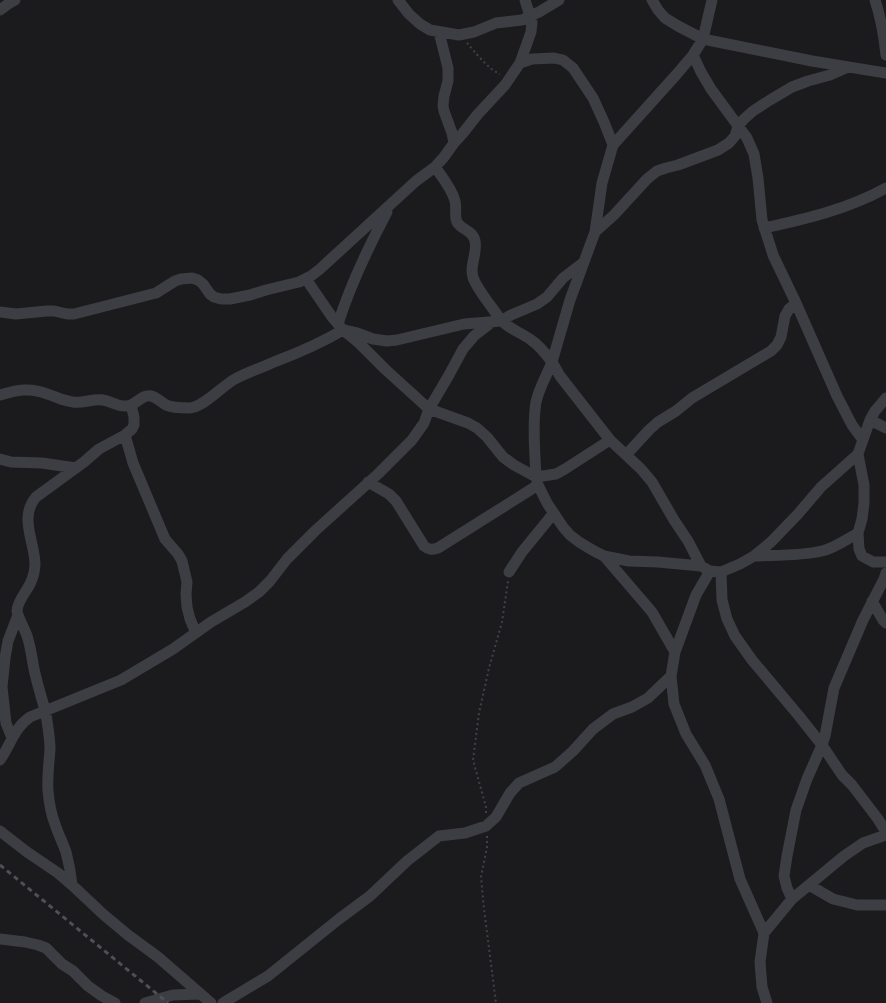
<svg xmlns="http://www.w3.org/2000/svg" width="886" height="1003" font-family="Mulish,sans-serif">
<style>
.lines{fill:none;stroke-linecap:round;stroke-linejoin:round}
.path{stroke:#414249;stroke-width:2;stroke-dasharray:2 3;stroke-linecap:butt}
.street{stroke:#3d3d44;stroke-width:11}
.rail{stroke:#4e4f57;stroke-width:3;stroke-dasharray:5 4;stroke-linecap:butt}
</style>
<rect width="100%" height="100%" fill="#1b1a1d"/>
<g class="lines">
<path class="path" d="M467,43c8,9 21,26 33,31
M486,813v-6l-13,-47 6,-47 10,-45 13,-46 6,-41
M487,836v11l-6,30 3,32 12,94"/>
<path class="street" d="M398,0l11,14 11,10 10,6 29,5 15,-3 22,-9 26,-3 17,-8 20,-12
M652,0l6,10 7,8 13,8 25,13 109,22 74,12
M875,0c6,18 9,36 11,55
M0,10l8,-6 7,-4
M693,55l8,17 10,17 36,49 7,16 4,24 4,42 11,35 23,48 41,93 15,29 11,15
M520,63l12,-4 22,-1 9,2 10,8 20,30 11,24 9,23 -11,38 -7,49 -25,68 -18,62 8,14 50,64 31,29 11,13 22,38 14,21 13,25 9,5 11,1 19,-8 14,-8 17,-14 27,-28 23,-27 37,-33
M454,143l9,-10 15,-19 27,-29 15,-22 11,-31 1,-10 -7,-22
M613,145l63,-70 17,-20 10,-16 9,-39
M435,167c7,10 17,22 20,34 2,7 -1,15 2,21 4,8 16,8 18,19 3,14 -8,27 0,41 4,8 10,16 15,23 4,5 7,10 11,15 8,9 21,13 30,20 8,5 15,14 21,22 -5,13 -13,26 -16,40 -4,22 -1,52 0,75l2,8 9,18 16,24 7,8 9,7 15,9 10,5 25,5 29,1 43,4
M764,228c42,-9 84,-19 122,-40
M595,232l19,-17 33,-36 10,-8 9,-3 12,-3 40,-15 11,-7 6,-7 3,-10 6,-7 9,-8 17,-11 22,-13 16,-6 22,-6 18,-8
M306,279l26,38 11,13 14,3 16,6 14,2 10,-1 67,-16 37,-3 10,-6 26,-11 10,-7 16,-19 21,-16
M0,312l16,2 31,-3h7l13,3h7l82,-21 19,-12 6,-2 11,-1 6,2 5,4 7,10 4,3 7,2h9l20,-4 16,-5 33,-8 12,-6 9,-7 96,-88 19,-14 9,-10 10,-14 -2,-10 -8,-22 -1,-5 1,-10 4,-15v-13l-9,-36
M338,324c12,-39 30,-76 49,-112
M0,395c16,-5 31,-8 47,-1 10,3 16,7 26,8 10,2 20,-4 30,-2 7,1 16,7 23,6 10,0 15,-12 25,-10 5,1 10,6 15,9 6,3 17,3 24,3 14,-1 32,-22 45,-29 13,-7 26,-11 39,-17 24,-9 47,-19 69,-32l16,13 27,27 43,39 39,14 9,5 10,9 16,20 11,8 22,12 20,-3 9,-5 45,-29
M886,398l-11,13 -5,9 -12,34 6,31v18l-2,16 -4,14 1,16 3,7 11,6h13
M870,420l16,8
M125,435l8,28 32,76 13,15 4,7 5,21 -1,12 1,13 3,12 6,14
M626,455l23,-25 9,-8 18,-11 16,-13 79,-47 6,-6 4,-8 4,-21 4,-7 7,-6
M0,459l11,3 31,1 34,5
M368,482l21,12 7,7 28,45c5,4 8,4 14,2l100,-63
M604,556l48,56 23,40
M754,556c23,-1 46,0 68,-5 13,-3 25,-12 36,-18
M710,571l-14,24 -21,57 -4,24 3,28 12,30 19,31 14,34 21,80 24,54 -4,29 2,25 5,16
M509,572l13,-20 31,-38
M721,572l1,28 5,19 8,17 17,24 47,56 23,29 -15,34 -11,31 -9,46 -3,20 3,12 5,11
M886,573l-2,6 -21,41 -29,68 -9,48 -3,9 20,30 10,10 26,34 8,13
M872,601l11,19 3,3
M12,738l-6,-15 -4,-36 3,-29 3,-17 10,-26
M0,760c11,-16 14,-32 30,-43l91,-37 52,-31 38,-27 34,-20 14,-10 11,-11 17,-22 29,-29 62,-56 34,-34 12,-17 5,-14 20,-34 14,-26 11,-13 18,-14
M0,831l27,21 31,21 14,12 32,30 24,20 30,22 53,46
M72,885c-1,-11 -3,-22 -6,-33 -3,-9 -8,-18 -11,-28 -4,-10 -6,-22 -7,-33 -1,-13 1,-28 2,-42 0,-9 -3,-30 -5,-39 -4,-14 -8,-27 -11,-41 -2,-10 -3,-20 -6,-30 -2,-9 -10,-20 -11,-28 0,-9 9,-19 13,-27 3,-6 5,-13 5,-21 -1,-23 -16,-46 1,-66l48,-35 15,-13 26,-14 7,-6 2,-4v-8l-3,-12
M809,885l24,14 24,6h29
M764,933l28,-34 52,-43 19,-13 23,-8
M0,939l25,3 13,3 8,3 16,16 11,7 15,15 14,10 13,7
M145,1003l17,-5 11,-3 27,-1
M223,1003l45,-27 71,-57 31,-23 37,-35 32,-25 26,-3 21,-7 10,-9 14,-24 9,-10 36,-16 18,-16 20,-22 20,-15 19,-7 16,-9 23,-22"/>
<path class="rail" d="M0,865l168,138"/>
</g>
</svg>
